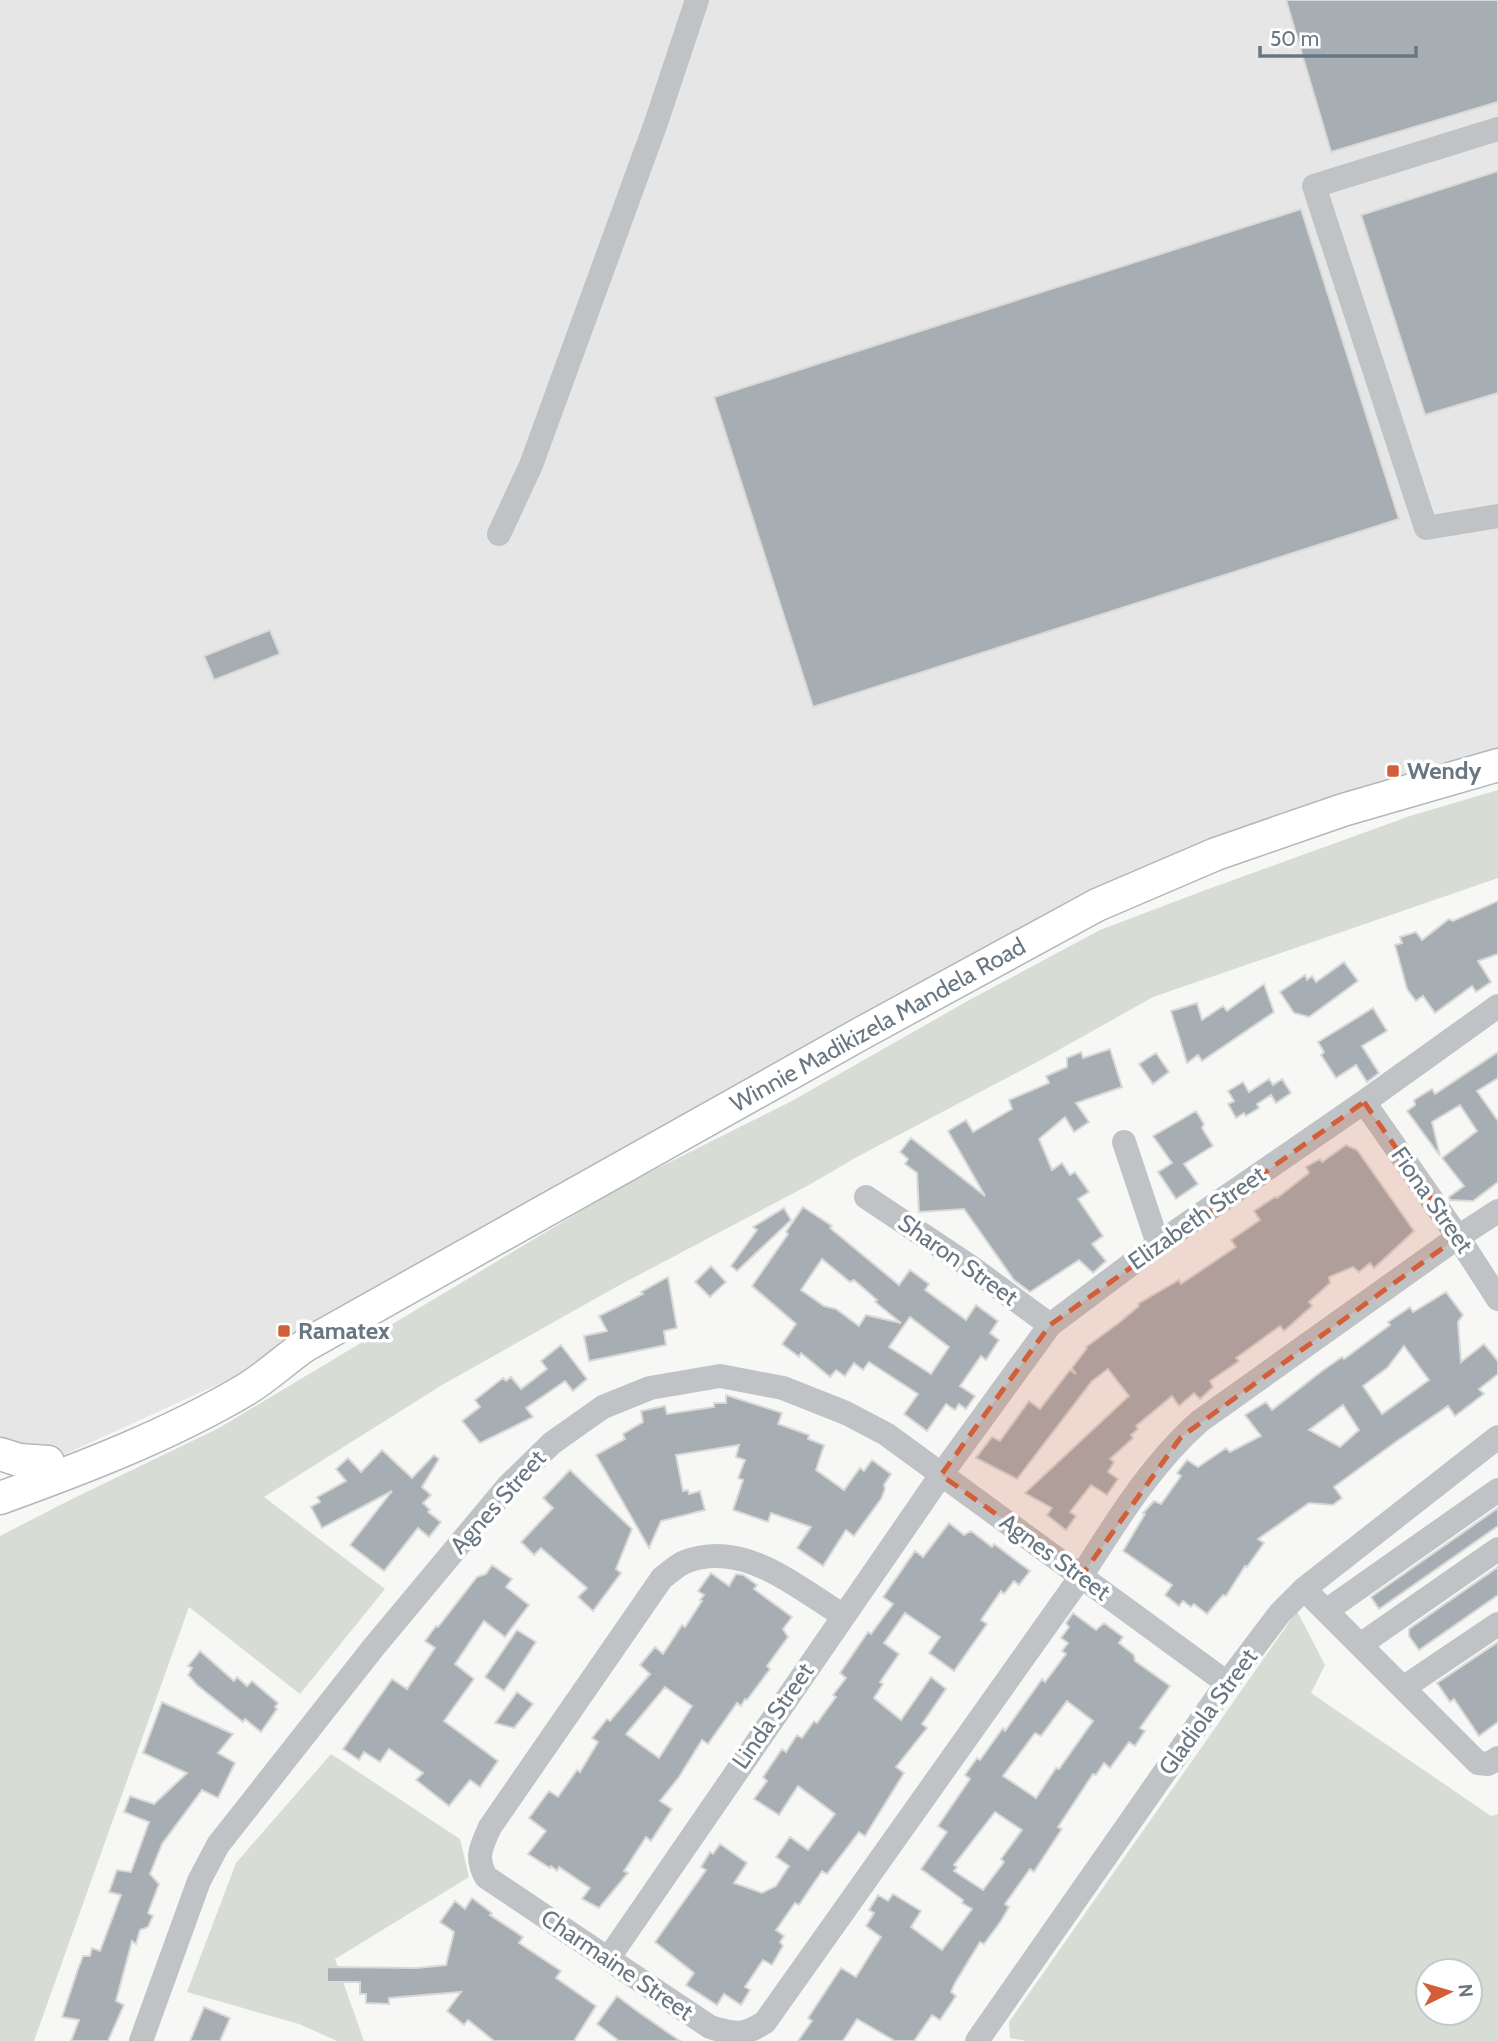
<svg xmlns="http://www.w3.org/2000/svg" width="1498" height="2041" font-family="Cabin,sans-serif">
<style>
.built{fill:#e5e6e5}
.green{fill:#d7dcd4;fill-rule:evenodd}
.building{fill:#a7aeb3;stroke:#d9d9d7;stroke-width:2;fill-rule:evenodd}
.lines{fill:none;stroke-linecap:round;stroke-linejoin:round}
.major-casing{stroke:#b2b7ba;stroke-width:35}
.minor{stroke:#bfc3c6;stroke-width:24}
.major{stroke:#fff;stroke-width:32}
.marked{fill:#d35f39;fill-opacity:0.2;stroke:#d35f39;stroke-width:5;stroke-dasharray:14 9;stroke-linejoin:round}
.poi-dot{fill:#d35f39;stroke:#fff;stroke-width:2.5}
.labels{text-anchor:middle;stroke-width:7;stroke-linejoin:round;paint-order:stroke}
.poi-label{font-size:24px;font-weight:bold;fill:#697783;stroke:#fff;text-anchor:start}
.street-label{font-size:24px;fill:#697783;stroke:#fff}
</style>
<rect width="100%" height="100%" fill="#f7f7f5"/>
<path class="built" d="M0,0h1498v765l-290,87 -965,521 -195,89 -48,-8z"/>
<path class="green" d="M1498,790v88l-345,119 -114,64 -184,97 -46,27 -193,102 -174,98 -178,112 121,92 -85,105 -111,-87 -155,434h-34v-505l68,-35 151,-73 407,-244 164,-82 183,-104 127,-68 111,-42 199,-72z
M1297,1611l28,54 -14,28 180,123 7,-2v227h-471l-17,-3 -1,-16zM1428,1971h42v42h-42z
M331,1754l129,85 9,38 -134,82 29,82h-27l-38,-17 -112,-32 49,-129z"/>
<path class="building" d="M1286,0h212v102l-167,50z
M1498,171v222l-73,22 -64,-200z
M1301,209l98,310 -586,188 -99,-310z
M270,630l10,24 -66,26 -10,-24z
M1498,901v53l-20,7 13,21 -15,10 -4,-6 -37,27 -12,-17 -7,5 -9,-12 -12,-44 7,-2 -2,-6 16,-5 6,8 27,-21 4,2z
M1344,962l14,19 -49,36 -15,-4 -14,-21 25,-17 2,5 5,-4 4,6z
M1264,984l10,28 -72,49 -4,-6 -11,8 -16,-52 26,-8 5,17 21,-14 4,5z
M1373,1008l14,23 -25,15 17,27 -12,9 -11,-17 -20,13 -15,-23 3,-3 -6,-10z
M1110,1049l12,38 -46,16 13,19 -15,10 -9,-15 -26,22 13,31 10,-7 8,12 5,-3 14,20 -11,7 25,37 -11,8 14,17 -13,12 -14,-13 -49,32 -16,-12 -50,-71 -45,3 -2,-39 -12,-9 3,-5 -8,-7 11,-14 74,58 -37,-65 18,-11 7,12 39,-23 -3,-9 40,-17 -3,-7 21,-9v-9l14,-6 2,6z
M1498,1052v26l-21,13 21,30v61l-25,19 -23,-1 -1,-3 15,-11 -22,-28 35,-27 -17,-26 -28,17 8,34 -33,-45 8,-6 -1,-5 18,-11 3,5z
M1156,1053l13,19 -16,12 -14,-20z
M1269,1079l4,6 9,-6 9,14 -15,10 -5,-8 -14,9 2,4 -13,8 -2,-3 -8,5 -8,-14 6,-3 -6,-10 15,-9 6,10z
M1196,1111l8,13 -2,4 11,18 -29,18 14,20 -22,15 -18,-27 14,-9 -19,-27z
M1346,1145l11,5 57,81 -40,37 -4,-5 -11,9 -6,-5 -24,10 1,6 -21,19 3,4 -28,25 -4,-5 -44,32 3,3 -29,20 3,6 -13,12 -6,-6 -15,13 -7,-10 -36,30 2,3 -7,6 2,3 -23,21 4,3 -6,10 10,7 -11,16 -16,-10 -21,27 6,4 -10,14 -19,-15 5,-7 -27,-15 104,-97 -21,-27 -16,12 -75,98 -41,-21 16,-21 8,4 29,-40 11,8 30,-39 6,4 -4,-6 15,-20 -1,-1 34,-25 19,-16 -1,-2 41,-24 2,4 55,-37 -5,-7 29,-20 -6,-9 21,-14 2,1 32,-25 -3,-6 14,-8 2,3z
M803,1207l29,19 -2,2 69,57 11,-15 19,14 -4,6 41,30 10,-15 22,16 -8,12 9,7 -13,20 -5,-4 -21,30 15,10 -9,13 -7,-5 -4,6 -9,-6 -19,27 -23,-17 14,-20 -49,-32 -6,8 -9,-7 -9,13 -9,-6 -6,7 -29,-24 -2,4 -17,-13 14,-20 -44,-38 36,-52 -2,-2zM822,1259l28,23 4,-2 23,20 -2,2 26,21 -35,-8 -7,11 -23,-17 -12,-3 -23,-16zM910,1317l39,30 -18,27 -42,-27z
M784,1208l7,12 -54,51 -6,-5 26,-36 -4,-3z
M711,1266l15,16 -16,15 -15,-15z
M668,1277l9,51 -13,3 2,14 -77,16 -5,-25 23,-5 -8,-15 44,-22 -2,-2z
M1446,1292l17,23 -5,7 3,40 23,-18 14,17v13l-19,15 5,5 -29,22 -7,-10 -51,35 -63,46 8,11 -9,7 -24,-2 -51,36 6,4 -17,24 -2,-1 -19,30 -3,-1 -16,19 -13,-10 -3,3 -8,-6 -4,5 -14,-11 7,-10 -49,-34 22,-37 -2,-1 11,-12 7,3 20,-28 -4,-3 10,-13 11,7 28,-19 4,4 31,-16 -16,-21 21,-13 6,8 50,-39 20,-14 2,2 46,-34 -2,-3 15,-10 7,-5 3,5zM1404,1346l25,34 -47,34 -19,-28 24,-18zM1343,1405l16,25 -19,17 -31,-17z
M561,1345l26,34 -14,12 -8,-10 -39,27 7,9 -53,26 -18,-22 18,-14 -5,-7 28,-22 3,3 5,-4 10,12 26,-20 -6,-8z
M726,1395l56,18 -4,11 31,11 -1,4 16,6 -8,25 28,20 16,-22 4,3 8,-11 19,14 -7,11 1,4 -4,10 -27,37 -8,-6 -23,36 -26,-18 14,-21 -40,-14 -3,9 -35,-12 10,-30 -5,-2 7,-18 -9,-3 3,-12 -63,10 7,36 5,-1 1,4 11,-3 5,19 -44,11 -12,27 -53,-93 29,-16 -2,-5 20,-12 -2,-11 24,-5 2,8 47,-7v-4h12z
M382,1450l30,28 22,-23 5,4 -17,28 9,8 -8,8 7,7 -2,2 13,10 -12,15 -11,-9 -34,43 -34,-26 42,-54 -70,37 -11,-21 9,-5 -3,-5 29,-16 -10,-12 12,-11 13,14z
M570,1470l62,59 -16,40 5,4 -28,38 -15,-14 9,-9 -46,-40 -7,7 -13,-13 32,-34 -10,-10z
M1498,1508v18l-119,83 -8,-12z
M949,1523l15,12 7,-4 21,16 2,-3 36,27 -11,14 -5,-4 -10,13 -3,-3 -20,29 6,4 -33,47 -25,-18 11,-16 -35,-24 -21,30 15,11 -19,28 3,2 -9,14 27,22 30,-43 15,12 -24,35 5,4 -31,39 8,6 -39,63 -6,-4 -32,42 -5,-3 -23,34 -4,-2 -19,27 8,6 -4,6 3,4 -11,19 -9,-5 -18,27 5,3 -9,15 -17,-11 -7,11 -31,-20 8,-12 -39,-31 51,-72 -5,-3 9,-15 3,2 7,-10 27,19 -13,20 28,10 14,-7 13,-20 -13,-9 14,-20 18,13 27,-36 -37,-28 -19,29 -25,-16 13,-18 -4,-4 19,-28 4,3 11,-17 5,3 12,-17 3,2 19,-26 -3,-2 13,-17 -6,-5 28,-41 3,2 22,-30 -10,-7 32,-46 8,6z
M492,1565l20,14 -6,8 23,18 -24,32 -21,-16 -29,43 19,15 -30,42 54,40 -18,26 -10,-7 -21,26 -33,-26 7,-7 -34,-24 -9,13 -16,-10 -5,8 -16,-11 49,-70 15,10 28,-41 -10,-7 11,-15 2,1 39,-50 9,-3z
M1498,1567v28l-79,55 -10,-14v-7z
M711,1573l18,13 7,-12 7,1 14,10 -3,4 38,28 -9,12 5,8 -21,29 3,3 -23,31 -2,-1 -4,7 -4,-3 -29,41 -6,-4 -23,37 -19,24 12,8 -21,32 -5,-4 -22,34 4,2 -29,35 -17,-9 8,-11 -31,-21 -2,4 -6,-5 -1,2 -22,-14 18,-23 -17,-13 20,-27 9,6 19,-27 3,2 18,-30 -6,-4 15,-19 3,2 40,-47 -10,-9 15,-18 8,7 19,-29 3,2 17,-26 -2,-1 4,-5 -6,-4zM665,1687l27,19 -33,52 -33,-24z
M1073,1613l23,17 8,-7 19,14 -4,6 15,12 1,6 35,25 -30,42 5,3 -10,15 -6,-4 -19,26 -6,-5 -8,12 -3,-1 -35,53 4,2 -23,35 -5,8 -4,-3 -25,35 4,3 -8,14 -17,23 -4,-2 -25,41 -4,9 5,4 -16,24 -8,-5 -18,26h-19l-38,-22 -14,22h-45l14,-20 -4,-3 33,-50 15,9 25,-40 -15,-11 8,-13 -5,-3 9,-15 10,6 5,-7 28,17 -10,16 31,23 30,-41 -10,-6 1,-3 -42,-31 26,-37 -9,-6 32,-47 -5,-4 12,-17 3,2 23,-32 2,3 37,-52 3,3 21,-28 -4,-3 6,-8 -7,-5 8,-11 -3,-4zM1067,1701l26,20 -34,48 -3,-1 -20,30 -33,-22 32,-43 6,3zM995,1812l27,18 -21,29 3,3 -21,28 -29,-19 3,-4 -3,-2z
M517,1630l19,12 -32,49 -19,-14z
M1498,1642v80l-19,14 -25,-37 -4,3 -13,-19z
M200,1651l34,30 3,-4 10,9 5,-5 26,22 -3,4 2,2 -16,23 -16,-13 -2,3 -46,-37 -9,-10 4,-7 -4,-2z
M517,1692l16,12 -19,24 -19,-5z
M162,1702l71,32 -15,19 17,10 -17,35 -16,-8 -40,54 -12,30 9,10 -11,29 5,3 -5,11 -8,3 -4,14 -4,-3 -16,60 8,4 -16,36h-37l8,-21 -17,-3 16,-48 5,-13h7l2,-8 8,3 21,-56 -12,-3 8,-22 14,2 18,-50 -25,-10 6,-16 24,8 33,-31 -44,-20z
M472,1898l20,15 -2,2 33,22 -4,6 42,28 -5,7 40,28 -22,35h-80l-26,-21 -4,5 -17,-14 14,-19 -72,6v6l-23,-1v-9h-6v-12h-33v-15l90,1 29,-3 8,-33 -14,-10 15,-21 10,8z
M617,1996l20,15 43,30h-61l-22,-17z
M204,2007l26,11 -10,23h-30z"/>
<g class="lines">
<defs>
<path id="major" d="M0,1454l19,6 29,2
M0,1498c83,-30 169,-63 245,-108 22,-13 40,-31 61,-45l556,-312 235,-128 119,-51 127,-44 155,-45"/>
</defs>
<use href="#major" class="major-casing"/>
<path class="minor" d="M1498,129l-184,57 112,342 72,-12
M499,534l32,-69 125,-342 41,-123
M1364,1102l94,135 40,62
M1124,1142l34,102
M866,1197l105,70 79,58
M1304,1589l174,174 10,1 10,-6
M1326,1611l172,-121
M844,1616c-48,-29 -101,-77 -159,-54 -8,3 -16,11 -23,16l-172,249c-9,20 -15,30 -4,50l224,150c25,7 33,10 55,-5l317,-447c34,-53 70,-112 118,-154l258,-184 40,-26
M1360,1645l138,-96
M1403,1688l95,-64
M608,1959l333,-484 109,-150 108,-81 206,-142 134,-96
M141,2041l58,-160 19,-36 155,-197 135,-162 44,-43 51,-36 47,-19 70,-12 63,12 63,25 40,21 341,249
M977,2041l250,-358 53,-70 24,-24 194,-152"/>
<use href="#major" class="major"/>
</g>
<path class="marked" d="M1364,1102l94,135 -277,200 -99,138 -141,-100 109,-150z"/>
<g class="poi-dot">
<rect x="1386" y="764" width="14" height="14" rx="3.5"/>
<rect x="277" y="1324" width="14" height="14" rx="3.5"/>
</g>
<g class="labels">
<g class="poi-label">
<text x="1407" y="779">Wendy</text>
<text x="298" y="1339">Ramatex</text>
</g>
<g class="street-label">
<text transform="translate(878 1025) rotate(-29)" y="8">Winnie Madikizela Mandela Road</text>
<text transform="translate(1432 1200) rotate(55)" y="8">Fiona Street</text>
<text transform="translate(1197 1218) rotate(-35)" y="8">Elizabeth Street</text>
<text transform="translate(958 1260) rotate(35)" y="8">Sharon Street</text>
<text transform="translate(498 1502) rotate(-48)" y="8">Agnes Street</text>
<text transform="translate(1055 1557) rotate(36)" y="8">Agnes Street</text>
<text transform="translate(1208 1712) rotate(-54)" y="8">Gladiola Street</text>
<text transform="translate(773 1716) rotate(-55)" y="8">Linda Street</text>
<text transform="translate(617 1965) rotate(34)" y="8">Charmaine Street</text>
</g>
</g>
<g transform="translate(1449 1992) rotate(85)"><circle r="33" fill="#ffffff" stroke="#c3c9cd" stroke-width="2"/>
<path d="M0-5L12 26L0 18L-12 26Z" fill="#d35f39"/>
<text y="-10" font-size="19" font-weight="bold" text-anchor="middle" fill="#697783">N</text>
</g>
<path d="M1260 46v10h156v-10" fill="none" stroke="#697783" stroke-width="3.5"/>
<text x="1270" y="46" font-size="21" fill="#697783" stroke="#ffffff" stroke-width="5" paint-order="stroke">50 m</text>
</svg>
